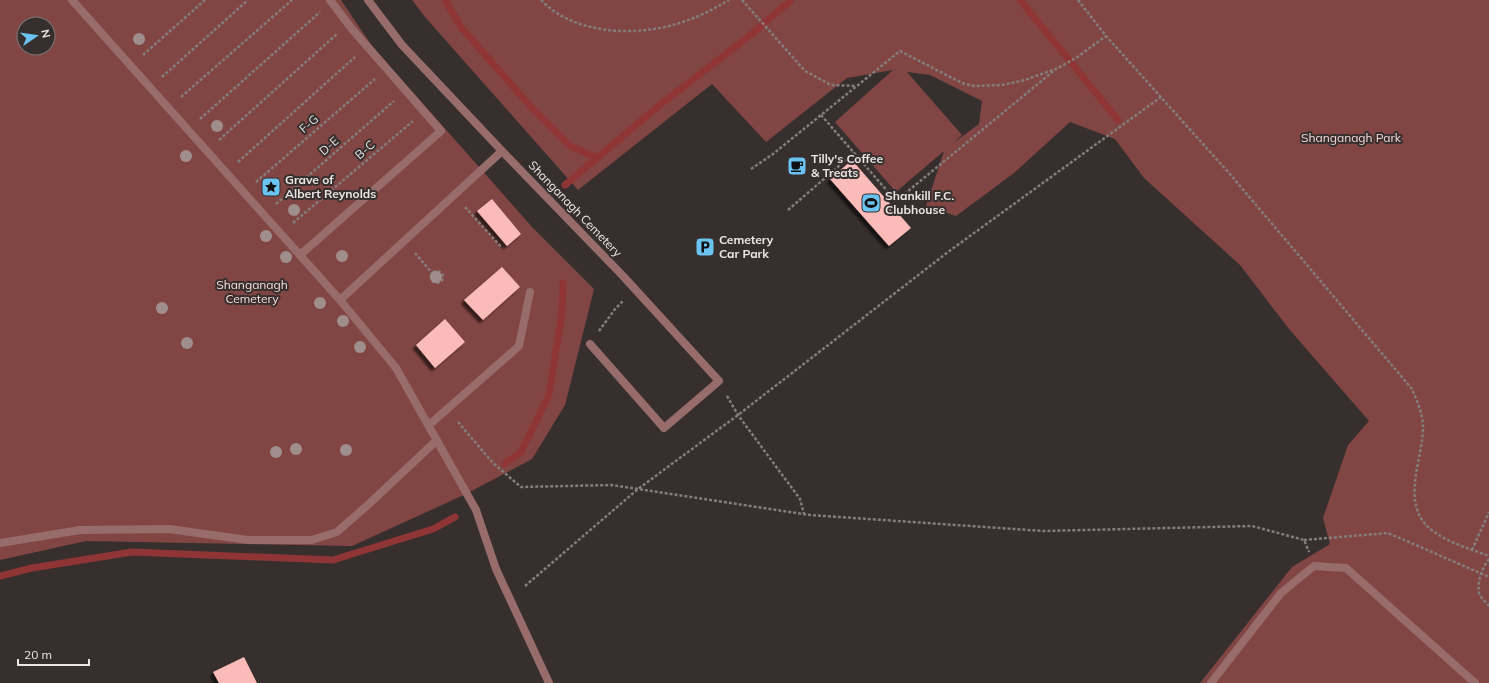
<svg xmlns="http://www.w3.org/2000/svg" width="1489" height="683" font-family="Mulish,sans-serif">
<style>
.green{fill:#814644;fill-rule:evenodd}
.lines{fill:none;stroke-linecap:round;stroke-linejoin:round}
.stream{stroke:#903536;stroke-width:7}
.building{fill:#fbbbb8;filter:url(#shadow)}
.path{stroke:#837d7c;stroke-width:2.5;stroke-dasharray:3 2;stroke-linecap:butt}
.lane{stroke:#976c6a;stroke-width:8}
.tree{fill:#a08e8c}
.labels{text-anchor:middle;stroke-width:4;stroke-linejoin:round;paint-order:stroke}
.street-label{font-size:12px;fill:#eae5e5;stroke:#362f2e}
.park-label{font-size:12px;fill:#f7dbd9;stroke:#362f2e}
.poi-label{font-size:12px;font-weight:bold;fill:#eae5e5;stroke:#362f2e;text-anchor:start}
</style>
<defs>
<filter id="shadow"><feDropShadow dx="-3.5" dy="3.5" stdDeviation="1" flood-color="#0009"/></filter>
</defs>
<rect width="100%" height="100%" fill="#362f2e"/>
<path class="green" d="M0,0h341l31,46 160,181 62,62 -29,116 -33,54 -68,36 -112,51 -266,-5 -86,19zM24,24h24v24h-24z
M412,0h1077v683h-289l92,-116 38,-23 -7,-26 25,-73 21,-24 -80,-92 -49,-64 -96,-87 -29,-39 -45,-17 -56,51 -58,43 -30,-10 18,-55 -48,41 -61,-70 58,-52 -46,8 -81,64 -54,-58 -134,106 -153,-173zM907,72l23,3 52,26 -3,23 -27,20 10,-9z"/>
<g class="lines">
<path class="stream" d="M445,0l16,27 69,79 40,40 27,12
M1020,0l98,120
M565,185l96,-81 92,-71 38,-33
M504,464l17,-12 28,-57 13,-82 1,-30
M0,576l32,-8 100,-16 201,8 100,-31 22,-12"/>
</g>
<path class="building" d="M852,160l59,68 -22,18 -59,-67z
M492,199l29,35 -14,12 -30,-35z
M502,267l18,20 -37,33 -19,-20z
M445,319l20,23 -30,26 -19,-23z
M244,657l13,26h-38l-6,-11z"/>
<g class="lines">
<path class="path" d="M541,0c32,34 93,37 135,24 19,-5 36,-14 53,-24
M742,0l63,71 26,14 25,1
M1078,0l28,36 123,137 183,216c5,12 11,25 11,38 0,31 -21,71 3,98 14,15 44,24 63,31
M143,55l62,-55
M162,77l86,-77
M181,97l111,-97
M821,115l75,86 160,-132
M200,119l120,-107
M219,140l118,-106
M238,162l117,-105
M751,169l22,-15 127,-103 62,32 12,3 28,-1 23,-5 33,-12 18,-10 30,-22
M256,182l119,-103
M276,204l118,-103
M465,207l37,41
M788,210l66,-57
M293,223l120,-102
M415,253l17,20
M431 277a6 6 0 1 1 12 0a6 6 0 1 1-12 0Z
M599,331l16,-22 8,-8
M727,396l11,19 62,84 4,15
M458,422l35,41 28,24 90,-2 199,30 233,16 209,-5 52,14 5,12
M1304,540l84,-7 101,44
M1472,550l17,-38
M1489,559c-7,9 -12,22 -10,34 1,4 7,9 10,13
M525,586l113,-97 100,-74 210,-163 213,-155"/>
<path class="lane" d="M72,0l268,300 162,-149
M368,0l34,45 100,106 121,125 96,105 -55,47 -74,-84
M300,255l141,-124 -89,-102 -22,-29
M340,300l56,68 80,142 20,59 53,114
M429,425l90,-79 11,-54
M0,543l80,-13 89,-1 79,11h64l25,-8 33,-29 67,-63
M1211,683l70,-90 33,-27 32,2 129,115"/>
</g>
<g class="tree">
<circle cx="139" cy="39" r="6"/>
<circle cx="217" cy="126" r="6"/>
<circle cx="186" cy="156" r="6"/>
<circle cx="294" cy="210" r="6"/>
<circle cx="266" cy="236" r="6"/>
<circle cx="342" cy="256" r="6"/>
<circle cx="286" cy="257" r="6"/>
<circle cx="436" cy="277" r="6"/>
<circle cx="320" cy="303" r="6"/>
<circle cx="162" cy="308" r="6"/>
<circle cx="343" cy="321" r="6"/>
<circle cx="187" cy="343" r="6"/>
<circle cx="360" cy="347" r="6"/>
<circle cx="296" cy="449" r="6"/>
<circle cx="346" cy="450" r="6"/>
<circle cx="276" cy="452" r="6"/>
</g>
<defs>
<symbol id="cafe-square" viewBox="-11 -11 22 22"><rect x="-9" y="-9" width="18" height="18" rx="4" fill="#6ac3f1" stroke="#362f2e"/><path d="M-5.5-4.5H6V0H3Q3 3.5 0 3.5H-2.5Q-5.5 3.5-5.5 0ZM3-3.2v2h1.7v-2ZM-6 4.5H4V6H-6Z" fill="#111"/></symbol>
<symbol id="sight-square" viewBox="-11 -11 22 22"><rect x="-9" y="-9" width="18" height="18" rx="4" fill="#6ac3f1" stroke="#362f2e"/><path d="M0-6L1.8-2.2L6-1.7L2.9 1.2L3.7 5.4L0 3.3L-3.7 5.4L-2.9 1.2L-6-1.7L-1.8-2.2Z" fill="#111"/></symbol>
<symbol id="stadium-square" viewBox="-11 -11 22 22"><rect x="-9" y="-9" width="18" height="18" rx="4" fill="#6ac3f1" stroke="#362f2e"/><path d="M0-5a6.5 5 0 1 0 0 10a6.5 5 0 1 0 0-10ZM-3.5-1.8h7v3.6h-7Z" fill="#111"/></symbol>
<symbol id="parking-square" viewBox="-11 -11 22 22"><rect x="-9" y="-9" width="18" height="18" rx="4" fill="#6ac3f1" stroke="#362f2e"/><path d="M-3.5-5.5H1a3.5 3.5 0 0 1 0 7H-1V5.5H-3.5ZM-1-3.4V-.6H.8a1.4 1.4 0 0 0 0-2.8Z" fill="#111"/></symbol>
</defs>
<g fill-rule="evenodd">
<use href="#cafe-square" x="786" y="155" width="22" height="22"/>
<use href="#sight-square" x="260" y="176" width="22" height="22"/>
<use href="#stadium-square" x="860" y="192" width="22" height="22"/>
<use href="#parking-square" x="694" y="236" width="22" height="22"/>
</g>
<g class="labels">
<g class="street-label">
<text transform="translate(309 124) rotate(-41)" y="4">F-G</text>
<text transform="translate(329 146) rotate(-41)" y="4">D-E</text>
<text transform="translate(365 150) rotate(-41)" y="4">B-C</text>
<text transform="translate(575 209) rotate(46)" y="4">Shanganagh Cemetery</text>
</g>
<g class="park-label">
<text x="1351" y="142">Shanganagh Park</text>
<text x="252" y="289">Shanganagh<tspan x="252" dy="14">Cemetery</tspan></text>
</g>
<g class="poi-label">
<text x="811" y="163">Tilly's Coffee<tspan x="811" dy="14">&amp; Treats</tspan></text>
<text x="285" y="184">Grave of<tspan x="285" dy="14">Albert Reynolds</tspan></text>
<text x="885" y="200">Shankill F.C.<tspan x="885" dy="14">Clubhouse</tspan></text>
<text x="719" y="244">Cemetery<tspan x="719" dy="14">Car Park</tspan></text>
</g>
</g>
<g transform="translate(36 36) rotate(77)"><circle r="19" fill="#362f2e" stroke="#7e7877"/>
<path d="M0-3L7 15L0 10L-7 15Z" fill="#6ac3f1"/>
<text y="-6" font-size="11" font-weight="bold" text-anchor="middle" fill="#eae5e5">N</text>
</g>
<path d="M18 659v6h71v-6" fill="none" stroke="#eae5e5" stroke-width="2"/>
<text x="24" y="659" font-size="12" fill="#eae5e5" stroke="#362f2e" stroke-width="3" paint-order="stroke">20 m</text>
</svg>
